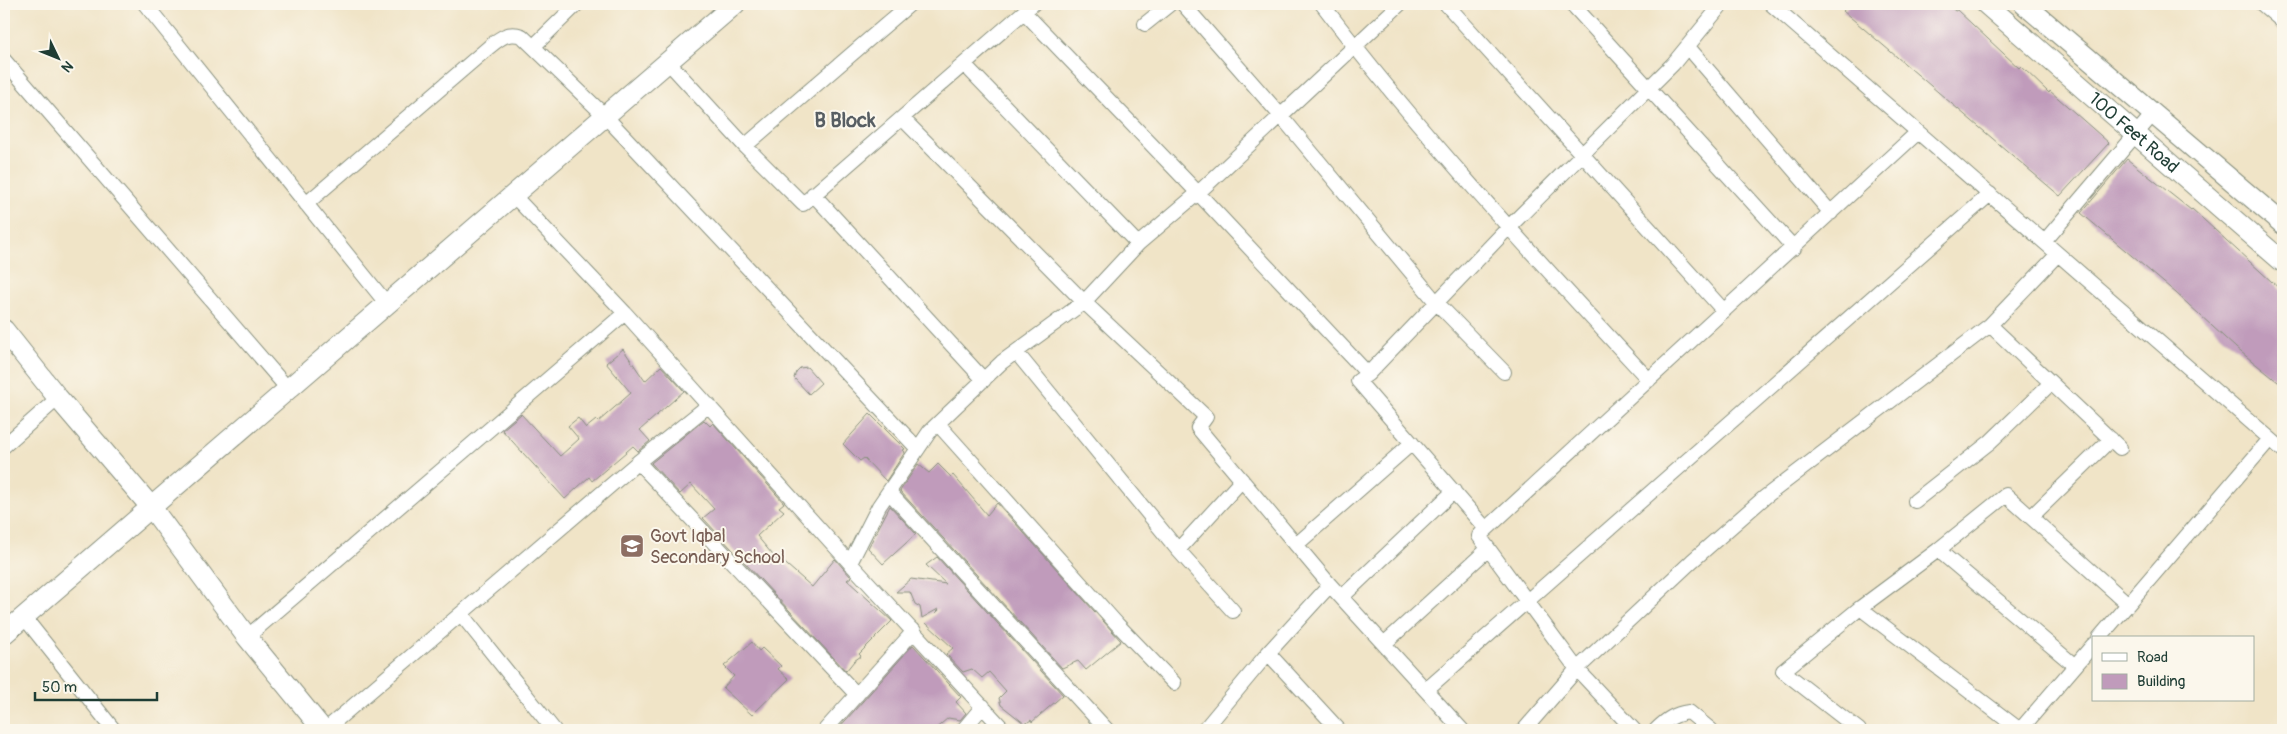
<svg xmlns="http://www.w3.org/2000/svg" width="2287" height="734" font-family="Pangolin,sans-serif">
<style>
.building{fill:#c09bbb}
.lines{fill:none;stroke-linecap:round;stroke-linejoin:round}
.street-casing{stroke:#88907e;stroke-width:16}
.secondary-casing{stroke:#88907e;stroke-width:22}
.street{stroke:#fff;stroke-width:14}
.secondary{stroke:#fff;stroke-width:20}
.labels{text-anchor:middle;stroke-width:4;stroke-linejoin:round;paint-order:stroke}
.street-label{font-size:18px;fill:#1f3d34;stroke:#fbf7ec}
.education-label{font-size:18px;fill:#785e54;stroke:#fbf7ec;text-anchor:start}
.quarter-label{font-size:20px;font-weight:bold;fill:#575e63;stroke:#fbf7ec}
</style>
<rect width="100%" height="100%" fill="#fbf7ec"/>
<filter id="ink" filterUnits="userSpaceOnUse"><feTurbulence type="fractalNoise" baseFrequency=".02" numOctaves="2"/><feDisplacementMap in="SourceGraphic" scale="10" xChannelSelector="R" yChannelSelector="G"/><feConvolveMatrix kernelMatrix="1 2 1 2 8 2 1 2 1" color-interpolation-filters="sRGB"/></filter>
<filter id="wash" filterUnits="userSpaceOnUse"><feTurbulence type="fractalNoise" baseFrequency=".0096" numOctaves="4" result="noise"/><feDisplacementMap in="SourceGraphic" scale="20" xChannelSelector="R" yChannelSelector="G"/><feGaussianBlur stdDeviation="1.12" result="paint"/><feColorMatrix in="noise" values="0 0 0 0 0 0 0 0 0 0 0 0 0 0 0 0 0 1.4 0 .05"/><feComposite in="paint" operator="in"/></filter>
<g filter="url(#wash)">
<rect width="100%" height="100%" fill="#f0e4c7"/>
<g id="blocks">
<path class="building" d="M1850,4h97l8,7 2,-1 62,58 2,-2 28,27 1,-2 59,52 -49,53 -217,-185z
M2127,159l64,51 1,-1 91,83v94l-47,-38 -60,-55 -95,-80z
M623,349l22,32 16,-15 23,25 -44,39 10,11 -12,10 -5,-5 -41,35 -3,-4 -24,22 -63,-69 19,-16 39,42 19,-17 -11,-13 10,-8 8,10 10,-8 2,2 33,-29 -25,-30z
M807,367l14,16 -12,11 -15,-16 2,-6 4,-4z
M870,414l35,35 -2,1 2,2 -19,29 -22,-23 -4,3 -17,-17z
M704,420l6,6 3,-3 71,80 -5,4 5,4 -27,25 20,24 2,-2 33,29 23,-28 16,18 -4,3 45,41 -33,33 2,2 -7,5 -8,10 -143,-153 11,-9 -23,-25 -11,10 -29,-31z
M918,464l11,9 9,-9 13,13 2,-2 34,40 10,-12 124,138 -35,29 -8,-9 -16,7 -162,-177z
M890,506l26,28 -33,30 -15,-16z
M937,557l126,138 -31,27 -1,-2 -6,4 -24,-19 -2,-7 7,-7 -17,-19 -7,6 -10,-9 -9,3 -17,-18 7,-6 -27,-25 13,-13 -1,-1 -16,9 -2,-11 -5,-3 -5,-12h-14l15,-13 35,5 -20,-19z
M752,642l7,9 3,-3 19,18 -3,3 11,10 -37,36 -29,-27 11,-12 -10,-10z
M913,645l48,52 -5,5 10,11 -6,7 -12,-2 -14,12h-97z"/>
</g>
</g>
<g filter="url(#ink)">
<use href="#blocks" fill-opacity="0" stroke="#88907e" stroke-width="1"/>
<g class="lines">
<defs>
<path id="street" d="M145,4l242,300
M1183,4l98,112 155,186 68,70
M1322,4c100,132 214,254 327,376
M1446,4l278,307
M1572,4l222,244
M1771,4l512,446
M2262,4l21,18
M1024,12l174,181 170,181 -10,7 128,148
M1145,24l25,-20
M534,46l43,-42
M1688,47l143,166
M4,60l284,329
M668,62l77,84 58,58 230,-200
M964,64l174,180
M902,118l182,184 122,115 -8,11 132,157 132,145
M745,146l165,-142
M813,194l171,186
M513,195l112,118 225,250 154,167
M306,204l183,-157c11,-9 19,-16 33,-11l83,80 313,333
M2044,242l109,-128
M1990,325l130,123
M1016,352l162,198 64,-70
M1368,374l140,-146 165,-164 49,-60
M938,424l179,200 57,59
M4,446l54,-48
M638,462l219,233
M889,492l218,238
M1915,501l75,-59 61,-59
M2031,517l80,-78
M1296,545l116,-102
M1178,550l55,61
M1938,550l137,116
M850,563l29,-57 51,-75 72,-69 82,-60 54,-58 60,-51 202,-189
M1342,597l112,-106
M1860,608l160,122
M461,614l93,116
M24,617l90,113
M247,637l378,-324
M2099,638l171,-199
M1384,644l103,-94
M1268,653l71,77
M1426,690l564,-496
M325,730l313,-268 71,-57
M825,730l89,-99
M963,730l20,-24
M1204,730l64,-77 62,-68
M1524,730l53,-61 115,-108 73,-64 225,-172 68,-71
M1634,730l-57,-61 -98,-133 439,-404
M1656,730c10,-10 18,-16 33,-18l22,18
M1859,730l-76,-59 77,-63 78,-58 68,-55 122,109
M2020,730l73,-85"/>
<g id="secondary">
<path id="s1" d="M1986,4l297,258"/>
<path d="M2024,4l259,220"/>
<path d="M4,330l54,68 93,109 96,130 76,93"/>
<path d="M4,634l731,-630"/>
</g>
</defs>
<use href="#street" class="street-casing"/>
<use href="#secondary" class="secondary-casing"/>
<use href="#street" class="street"/>
<use href="#secondary" class="secondary"/>
</g>
</g>
<defs>
<symbol id="university-square" viewBox="-11 -11 22 22"><rect x="-9" y="-9" width="18" height="18" rx="4" fill="#8d6e63" stroke="#fbf7ec"/><path d="M0-5L7-2L0 1L-7-2ZM-4 1L0 2.5L4 1V4Q0 6-4 4Z" fill="#fff"/></symbol>
</defs>
<g fill-rule="evenodd">
<use href="#university-square" x="618" y="532" width="28" height="28"/>
</g>
<g class="labels">
<g class="street-label">
<text dy="6" stroke="none"><textPath href="#s1" startOffset="196">100 Feet Road</textPath></text>
</g>
<g class="education-label">
<text x="650" y="542">Govt Iqbal<tspan x="650" dy="21">Secondary School</tspan></text>
</g>
<g class="quarter-label">
<text x="845" y="127">B Block</text>
</g>
</g>
<rect width="2287" height="734" fill="none" stroke="#fbf7ec" stroke-width="20"/>
<rect x="2092" y="636" width="162" height="65" fill="#fbf7ec" stroke="#a3ada2"/>
<rect x="2102" y="653" width="25" height="8" fill="#ffffff" stroke="#a3ada2"/>
<text x="2137" y="662" font-size="15" fill="#1f3d34">Road</text>
<rect x="2102" y="674" width="25" height="15" fill="#c09bbb" stroke="#a3ada2"/>
<text x="2137" y="686" font-size="15" fill="#1f3d34">Building</text>
<g transform="translate(58 58) rotate(133)" stroke="#fbf7ec" stroke-width="4" paint-order="stroke">
<path d="M0-4L9 19L0 12L-9 19Z" fill="#1f3d34"/>
<text y="-8" font-size="14" font-weight="bold" text-anchor="middle" fill="#1f3d34">N</text>
</g>
<path d="M35 692v8h122v-8" fill="none" stroke="#1f3d34" stroke-width="2.5"/>
<text x="42" y="692" font-size="15" fill="#1f3d34" stroke="#fbf7ec" stroke-width="4" paint-order="stroke">50 m</text>
</svg>
